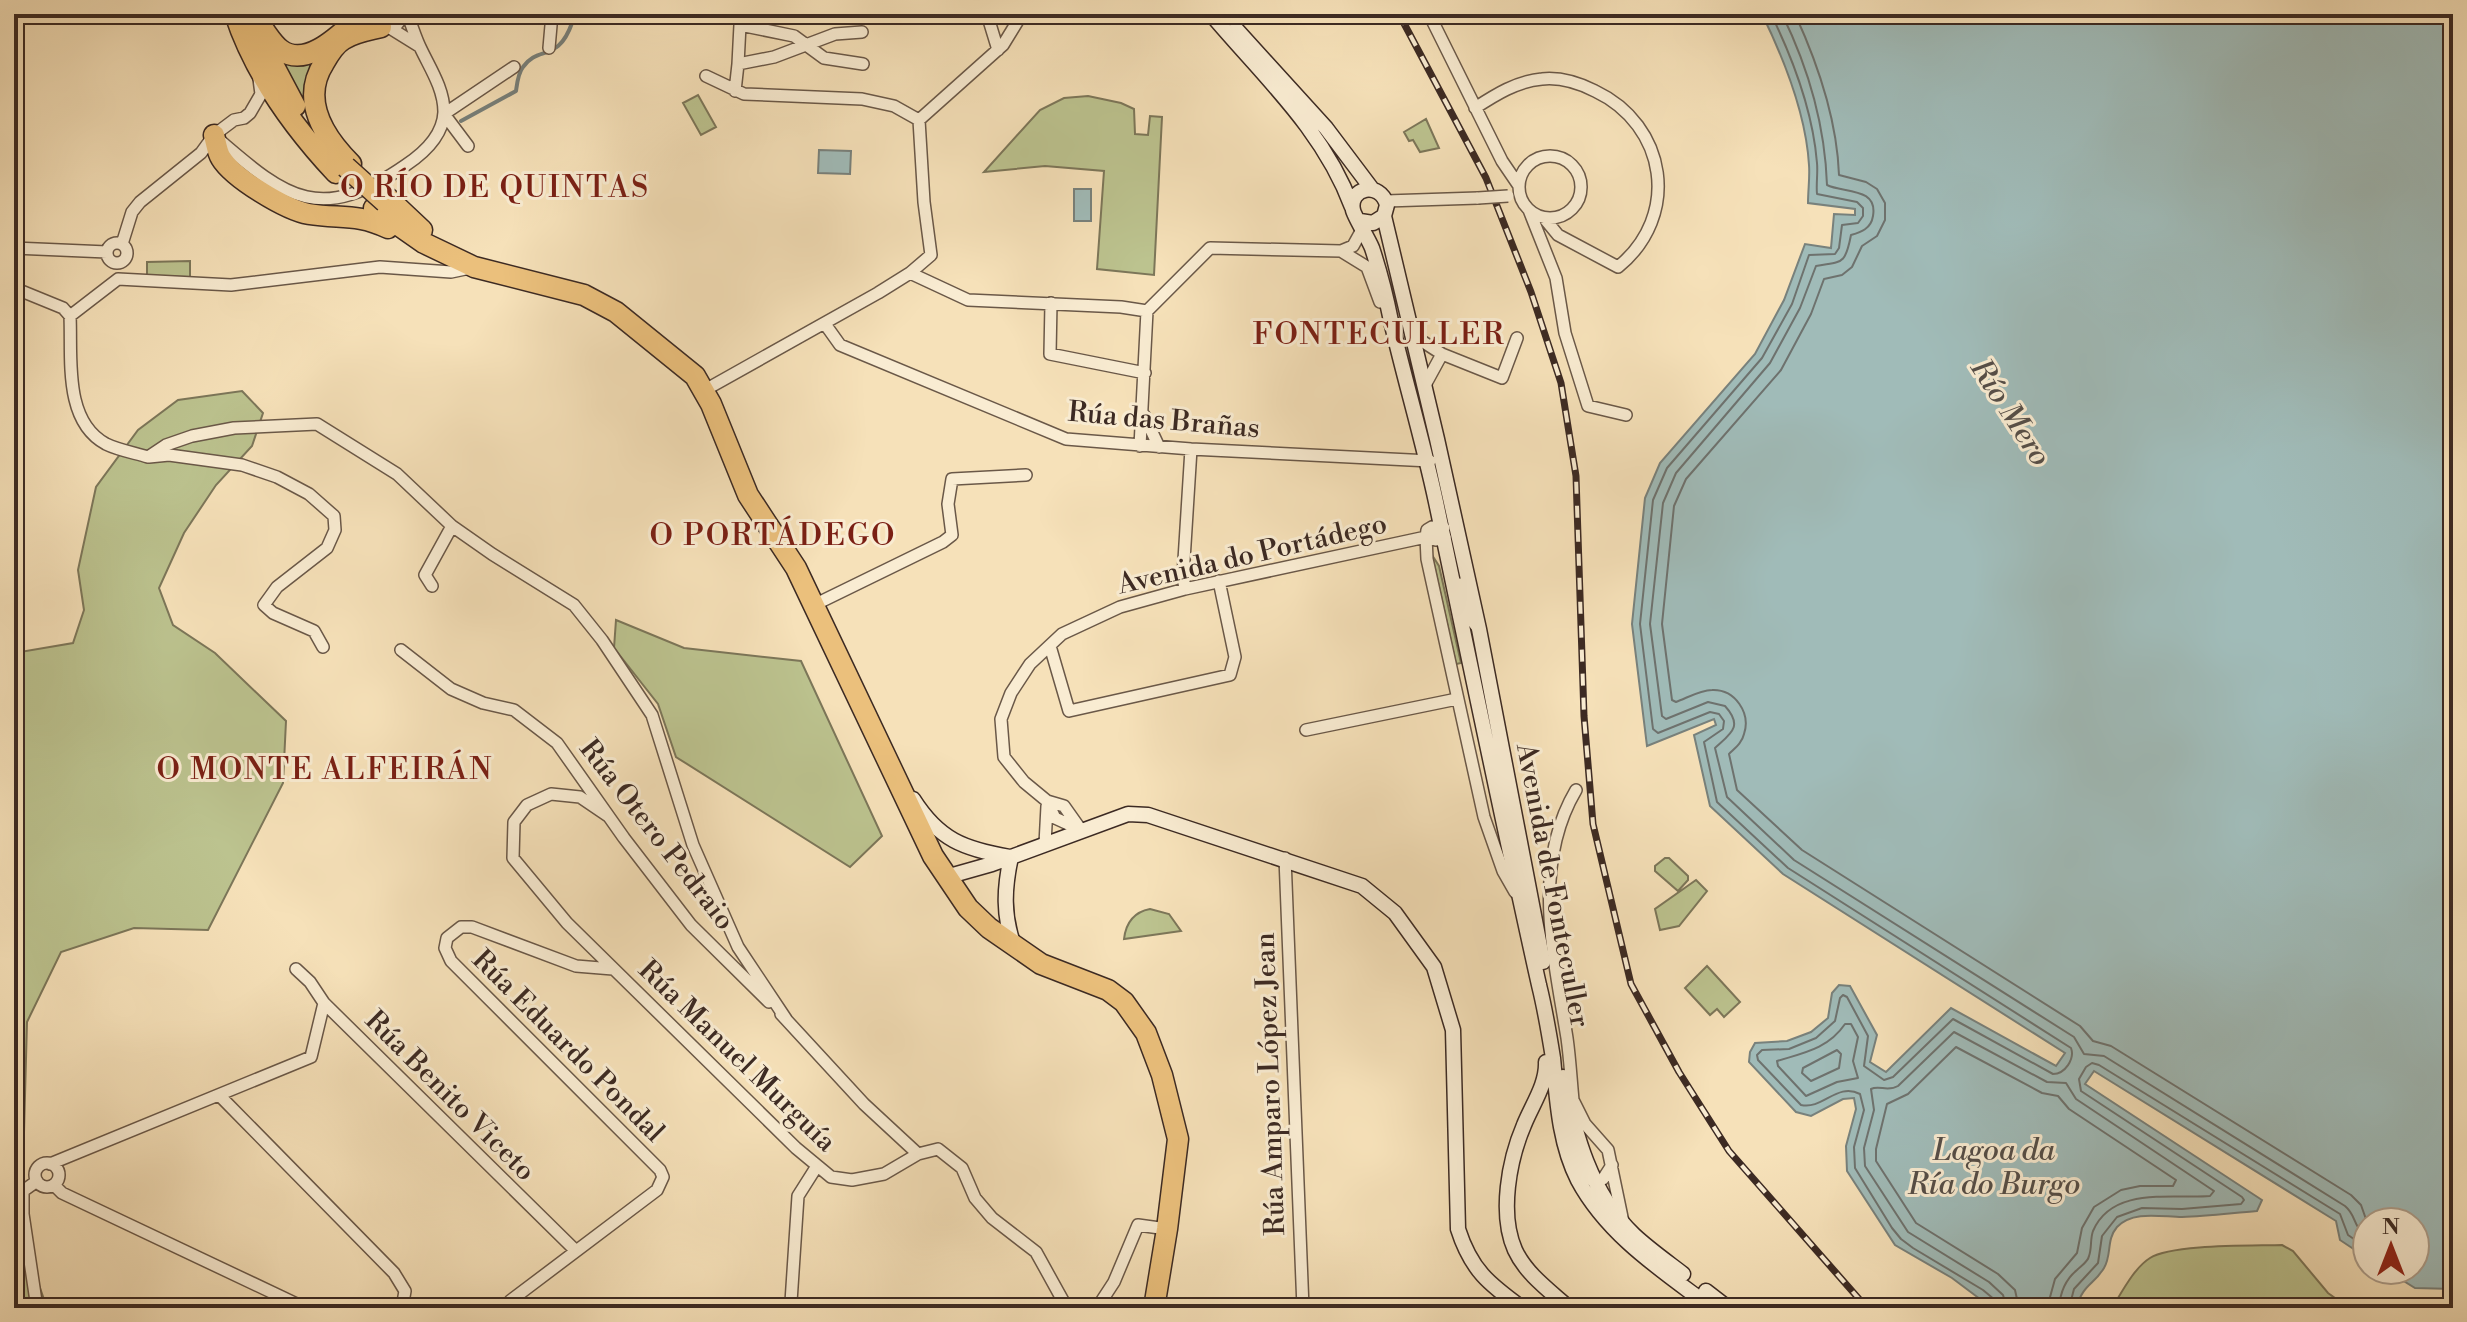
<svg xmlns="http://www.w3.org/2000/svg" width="2467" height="1322" font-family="'Libre Bodoni',serif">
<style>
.green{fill:#bcc38f;stroke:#7c7659;stroke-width:2}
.water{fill:#a0bbb8;stroke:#78817c;stroke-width:2}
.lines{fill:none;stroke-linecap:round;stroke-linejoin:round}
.shore{stroke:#6e726e;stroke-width:2}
.stream{stroke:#78817c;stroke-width:4}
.street-casing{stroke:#6a5848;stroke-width:14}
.secondary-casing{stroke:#3c2a23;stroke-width:17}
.highway-casing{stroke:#3c2a23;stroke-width:23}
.street{stroke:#f9ecd2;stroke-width:11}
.secondary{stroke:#f9ecd2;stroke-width:14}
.highway{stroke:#ebc07c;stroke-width:20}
.rail-casing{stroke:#3c2a23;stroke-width:7}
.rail{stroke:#f9ecd2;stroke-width:4;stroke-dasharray:12;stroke-linecap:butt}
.street-bridge-casing{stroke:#6a5848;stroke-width:14;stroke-linecap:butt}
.highway-bridge-casing{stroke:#3c2a23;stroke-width:23;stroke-linecap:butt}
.street-bridge{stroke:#f9ecd2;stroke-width:11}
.highway-bridge{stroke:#ebc07c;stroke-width:20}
.labels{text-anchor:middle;stroke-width:6;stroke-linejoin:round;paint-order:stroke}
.street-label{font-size:28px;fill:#3c2a23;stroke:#f9ecd2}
.neighbourhood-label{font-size:30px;letter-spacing:2px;fill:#7a1f14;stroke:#f9ecd2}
.water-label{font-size:30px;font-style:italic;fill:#554e48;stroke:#f9ecd2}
</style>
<rect width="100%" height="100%" fill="#f6e1b9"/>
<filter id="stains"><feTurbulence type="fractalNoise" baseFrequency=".0025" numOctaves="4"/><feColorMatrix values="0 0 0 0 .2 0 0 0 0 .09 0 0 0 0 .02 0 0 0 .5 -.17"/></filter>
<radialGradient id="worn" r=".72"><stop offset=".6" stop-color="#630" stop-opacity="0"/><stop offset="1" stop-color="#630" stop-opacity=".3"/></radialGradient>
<path class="green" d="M280,59h35l-7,52z
M698,95l18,32 -15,8 -18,-32z
M1088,96l33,7 13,6 1,25 13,1 2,-19 12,1 -8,158 -57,-6 7,-98 -59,-5 -61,6 56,-62 24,-12z
M1426,119l13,29 -19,4 -7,-12 -4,1 -5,-9z
M190,261v16l-43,-1v-14z
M242,391l21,22 -11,33 -36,39 -32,48 -25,55 14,37 42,28 71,68 -3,62 -75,147 -74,-2 -73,24 -34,70 -4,147 -9,45 33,94h-33v-655l59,-10 11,-33 -6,-40 18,-83 42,-57 40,-30z
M1432,555l7,11 22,97 -5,1z
M616,620l68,28 117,13 81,175 -32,31 -174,-110 -18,-53 -44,-56z
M1665,858h4l19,18v4l-10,11 -23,-20v-5z
M1696,880l11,11 -28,35 -19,4 -5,-21z
M1150,909l19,5 12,17 -57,8c2,-17 10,-27 26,-30z
M1707,966l33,36 -16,15 -7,-8 -7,6 -25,-27z
M2282,1245l11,6 35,42 21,15h-237c10,-16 22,-40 38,-50 22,-14 103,-12 132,-13z"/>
<path class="water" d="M1762,14h691v1275l-38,-1 -29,-18h29v-48h-48v36l-27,-18 -4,-19 -242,-150 -9,13 177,116 -5,11c-25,2 -50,5 -75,6 -20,0 -49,-7 -65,10 -11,13 -5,28 -13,41 -11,18 -20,15 -28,40h-84l-40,-30 -57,-33 -48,-74 -1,-25 10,-37 -2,-11 -11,1 -32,17 -15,-4 -47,-50 1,-10 5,-9 32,-2 24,-9 17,-14 4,-25 7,-8 11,1 27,49 -7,27 16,10 65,-64 105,58 9,-13 -282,-179 -73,-68 -16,-71 22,-10 -2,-6 -67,27 -15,-122 13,-126 15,-35 95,-109 29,-54 21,-56 26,4 3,-34 21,1v-6l-47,-6c0,-13 2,-26 1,-38 -3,-51 -25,-106 -47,-151z
M819,150l32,1 -1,23 -32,-1z
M1074,189h17v32h-17z"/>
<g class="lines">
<path class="shore" d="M1771,14c22,45 42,99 46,149 1,10 -1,21 0,31l40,8 6,6v8l-5,7 -16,2 -3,23 -4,6 -26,1 -17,49 -30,54 -95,110 -14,32 -13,124 13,105 5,4 52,-21 9,2 5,7 -1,8 -19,13 13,60 71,66 283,180c4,11 -6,26 -18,26l-100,-55 -60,58 -9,3 -20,-14 4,-30 -21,-39 -4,-2 -3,3 -5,23 -19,17 -27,11 -27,1 -5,5 1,5 43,45c22,5 36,-23 59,-11l4,16 -10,37 1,21 37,60 9,11 12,9 70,42 12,10 2,8
M1782,14c26,53 43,113 45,171 16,8 51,2 46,31 -2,13 -12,16 -22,19 -6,31 -9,26 -35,31l-16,42 -30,55 -94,110 -13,30 -13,121 12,92 4,3 42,-17 17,4c19,21 5,28 -10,42l12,49 67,63 280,177 10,17 20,2 241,150c12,10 7,20 22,30
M1795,14c23,50 42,106 44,161l27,7 11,7 8,14v17l-8,16 -15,10 -10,21 -10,8 -18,4 -13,35 -30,56 -95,109 -12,27 -12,118 10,76 4,2c11,-4 24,-12 36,-12 23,-1 39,23 32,44 -2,9 -9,14 -15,20l8,36 65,60 278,176 13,15 18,5 240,149 10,10 6,17
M1845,1024h6l7,13 -5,24 5,17 -21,4 -31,14 -28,-30 -1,-5c26,-8 51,-12 68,-37z
M1837,1050l4,4 -2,14 -28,13 -9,-8 1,-5z
M2007,1308l-4,-13 -14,-13 -81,-50 -43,-66 -1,-18 10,-38 -3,-21c8,-4 17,3 27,-3l56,-54 93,50 19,1 10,16 138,92 -4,5c-38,3 -98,-10 -117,35 -3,8 -1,17 -4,25 -1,6 -8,10 -12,14 -11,9 -17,23 -18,38
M2019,1308l-4,-18 -17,-16 -82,-51 -40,-62v-12l11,-45 21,-10 48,-47 86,46 16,3 11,13 107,71 -3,6h-33l-19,4 -27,17 -12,21 -5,25 -22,26 -8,29
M2069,1308l5,-19 24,-26 4,-27 15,-19 25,-9 40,1 59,-5 3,-4 -2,-3 -161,-106 -2,-12 7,-12 6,-4 7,2 241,149 8,21 19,13"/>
<path class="stream" d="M461,121l55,-30c1,-7 2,-18 7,-24 15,-22 35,-4 49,-44l12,-2 8,-7"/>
<defs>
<path id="street" d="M987,14l11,36
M1429,14l73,147 17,25
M377,24l8,4 10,-1 10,-13
M390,28l29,18
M549,48l3,-34
M738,64l2,-39 54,11 30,22 39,6
M735,91l3,-27 36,-7 61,-23 27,-2
M1475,108c20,-13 42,-27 67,-29 18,-2 37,4 53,12 72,34 86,125 23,176l-60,-32 -14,-17
M919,120l84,-75 19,-31
M217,138c71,62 104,86 189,27 18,-12 37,-29 38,-53 0,-23 -14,-44 -23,-63 -6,-12 -9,-24 -14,-35
M468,146l-24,-32 70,-47
M1519 187a31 31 0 1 1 62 0a31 31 0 1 1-62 0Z
M1386,201l92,-3
M1529,210l27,68 9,55 23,73 38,9
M107 253a10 10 0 1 1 20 0a10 10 0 1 1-20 0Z
M122,244l10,-32 8,-10 61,-49 13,-18 20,-15 10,-2 6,-5 11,-19 -2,-15
M14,248l93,4
M1341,251l12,-5 10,-18
M470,268l-19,4 -71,-5 -149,18 -113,-6 -48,37c2,41 -7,105 36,128 12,6 29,9 42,13l18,-12 26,-9 42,-8 83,-4 80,50 55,52 40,28 82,51 28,35 50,75 41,130 45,102 48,72
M910,273l58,27 153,7 26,4
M14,288l49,20 7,8
M1051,303l-1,51 95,19
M825,324l15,21 226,94 125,10 239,12
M1411,334l31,20 -18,33
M1442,354l60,24 15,-40
M705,390l173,-97 32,-20 21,-18 -7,-53 -5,-82 -25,-14 -32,-7 -118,-5 -38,-18
M1144,415l15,32
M1140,446l7,-135 63,-63 131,3 26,16 13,35
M149,457l20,-2 73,10 35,12 32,17 25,22 1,14 -8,18 -50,39 -13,18 9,8 41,18 9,16
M1444,528l-2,6 -6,6 -10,-3 1,-7 5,-3 13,10
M1426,537l1,22 57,258 19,54 12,21
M1460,584l8,32 9,11
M432,586l-7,-11 27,-49
M1185,589l-2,-13 8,-127
M814,605l129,-63 9,-7 -4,-31 4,-25 74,-4
M1050,646l19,65 161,-36 5,-18 -16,-76
M401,650l50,39 32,14 31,7 43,33 67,95 67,87 78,77
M1306,730l151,-31
M1576,790c-45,76 -22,167 -9,248 3,21 4,42 6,62l12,24 23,26 15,72
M1047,801l8,17 26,12
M608,816l-28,-19 -29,-3 -24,11 -13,17 -1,36 54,65 229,225 35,29 21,3 32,-6 34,-20 20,-5 24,19 13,30 17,20 44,34 31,56
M1081,830l-17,-24 -17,-5 -23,-19 -20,-25 -3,-38 10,-26 19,-29 32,-30 58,-27 65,-18 241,-52
M1045,844l2,-38
M1285,858l18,450
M296,969l14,13 14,21 252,248
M781,1014l83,90 54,50
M219,1095l175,178 11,18 -3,17
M1567,1133l18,45 10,3 8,-2 9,-14
M35 1175a12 12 0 1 1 24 0a12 12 0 1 1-24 0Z
M50,1164l261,-107 13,-54
M54,1185l8,8 243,115
M510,1301l147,-111 6,-13 -3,-7 -209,-209 -6,-13 2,-10 14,-11h11l104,39 37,3
M37,1308l-14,-94v-23l14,-10
M785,1308l6,-6 7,-106 19,-30
M1097,1308l17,-26 24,-57 29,4"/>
<path id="secondary" d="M1211,14c53,63 112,115 141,193
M1236,29l90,99 46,61
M1384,216l53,223 42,190 64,333
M1360,221l13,2 11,-7 3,-11c-7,-25 -39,-17 -34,5 1,6 15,28 19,38 8,24 14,48 19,73 14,60 32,120 45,181 34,161 67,322 103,483 6,24 10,48 14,73 4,41 6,85 25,122 30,56 85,91 134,128
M913,799c26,41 51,50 97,58
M1011,857c-7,32 -8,58 3,89
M946,877l46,-13 136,-50 20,1 214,71 33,27 39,54 19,63 5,199c13,41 31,55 64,79
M1546,1062c1,22 -14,43 -22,63 -15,35 -25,89 -9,125 11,24 35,41 54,58
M1563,1077c12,57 27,116 71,158 15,14 32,26 49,39
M1706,1291l22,17"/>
<path id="highway" d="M235,14c20,61 58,113 101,159
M255,14l13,41 27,51
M264,30c5,7 10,15 17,20 27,20 63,-20 82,-36
M214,135c2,7 3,17 7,23 12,20 65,52 88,56 31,5 48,-1 79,14
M351,164c-27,-27 -51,-64 -27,-101 5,-9 11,-19 20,-24 11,-7 25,-9 37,-12
M388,198l34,32
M374,208l50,35 50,24 110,28 32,17 79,64 16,28 37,91 48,73 137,288 35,52 21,20 52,36 67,26 16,12 22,31 16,42 16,64 -11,90 -13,79"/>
</defs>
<use href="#street" class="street-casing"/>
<use href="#secondary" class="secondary-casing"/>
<use href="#highway" class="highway-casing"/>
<use href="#street" class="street"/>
<use href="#secondary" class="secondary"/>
<use href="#highway" class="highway"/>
<defs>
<path id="rail" d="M1399,14l87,164 45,114 30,91 15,93 8,240 9,108 38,160 48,88 50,79 138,157"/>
</defs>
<use href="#rail" class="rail-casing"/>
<use href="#rail" class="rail"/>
<defs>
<path id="street-bridge" d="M1478,198l30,-2"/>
<path id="highway-bridge" d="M346,167l39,35"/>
</defs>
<use href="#street-bridge" class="street-bridge-casing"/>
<use href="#highway-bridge" class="highway-bridge-casing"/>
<use href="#street-bridge" class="street-bridge"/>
<use href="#highway-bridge" class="highway-bridge"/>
</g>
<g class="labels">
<g class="street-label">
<text transform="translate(1164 419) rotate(5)" y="10">Rúa das Brañas</text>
<text transform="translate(1252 553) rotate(-13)" y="10">Avenida do Portádego</text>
<text transform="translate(658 834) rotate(52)" y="10">Rúa Otero Pedraio</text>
<text transform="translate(1554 885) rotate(79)" y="10">Avenida de Fonteculler</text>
<text transform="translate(569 1045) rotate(45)" y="10">Rúa Eduardo Pondal</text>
<text transform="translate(738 1055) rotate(44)" y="10">Rúa Manuel Murguía</text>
<text transform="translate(1269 1084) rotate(-92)" y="10">Rúa Amparo López Jean</text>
<text transform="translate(451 1095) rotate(45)" y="10">Rúa Benito Viceto</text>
</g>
<g class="neighbourhood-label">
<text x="495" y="197">O RÍO DE QUINTAS</text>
<text x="1379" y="344">FONTECULLER</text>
<text x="773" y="545">O PORTÁDEGO</text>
<text x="325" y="779">O MONTE ALFEIRÁN</text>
</g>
<g class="water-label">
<text transform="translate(2011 412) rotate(57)" y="10">Río Mero</text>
<text x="1994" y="1160">Lagoa da<tspan x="1994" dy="34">Ría do Burgo</tspan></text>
</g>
</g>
<rect width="2467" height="1322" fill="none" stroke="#f6e1b9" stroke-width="48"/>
<rect x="16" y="16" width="2435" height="1290" fill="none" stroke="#3c2a23" stroke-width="4"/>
<rect x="24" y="24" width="2419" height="1274" fill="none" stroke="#3c2a23" stroke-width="2"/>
<g transform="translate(2391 1246)"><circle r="38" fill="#f9ecd2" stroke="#ad9e8c" stroke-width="2"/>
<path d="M0-6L14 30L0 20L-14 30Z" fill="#8f2418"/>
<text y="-12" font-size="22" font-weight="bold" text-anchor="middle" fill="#3c2a23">N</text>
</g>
<rect width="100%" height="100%" filter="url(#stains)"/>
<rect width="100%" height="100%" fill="url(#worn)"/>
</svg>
